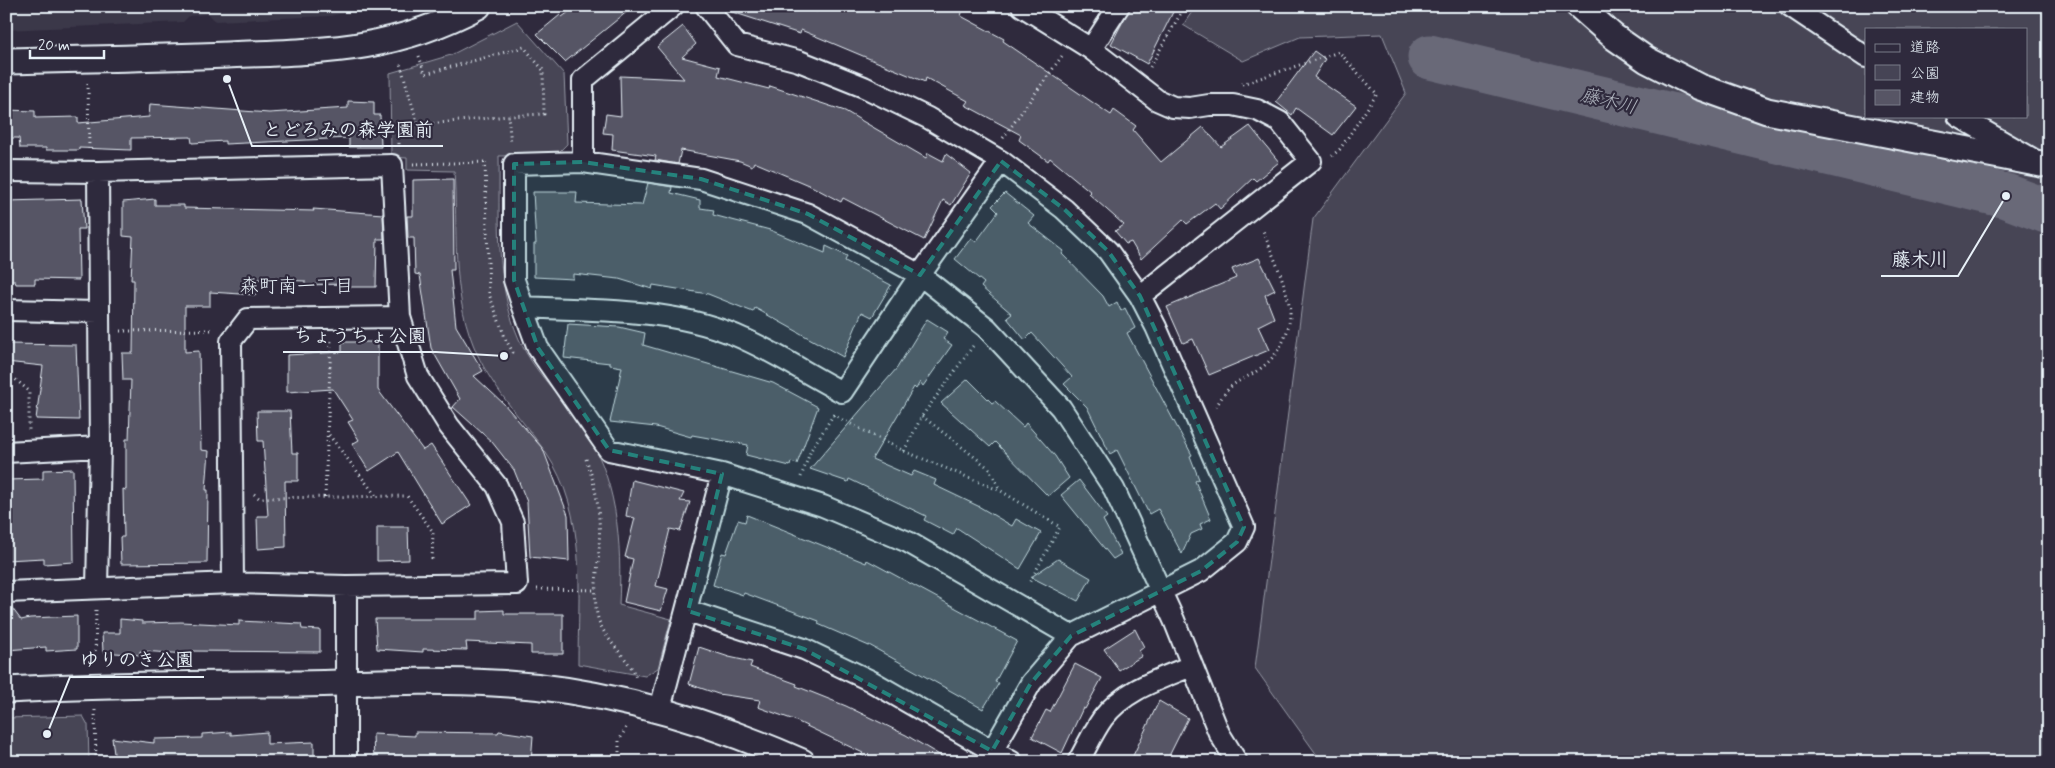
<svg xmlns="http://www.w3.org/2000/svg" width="2055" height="768" font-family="Mynerve,'Klee One',sans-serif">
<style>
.built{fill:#3b3749}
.green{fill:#464455;stroke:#979aa6;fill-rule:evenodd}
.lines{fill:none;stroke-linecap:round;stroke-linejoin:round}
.river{stroke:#696978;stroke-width:45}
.building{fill:#575565;stroke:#e8f1f8}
.minor-casing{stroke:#e8f1f8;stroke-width:24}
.tertiary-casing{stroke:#e8f1f8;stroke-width:29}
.path{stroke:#e8f1f8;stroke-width:3;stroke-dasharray:1 4;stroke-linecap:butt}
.minor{stroke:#2f2a3d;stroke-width:20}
.tertiary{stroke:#2f2a3d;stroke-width:25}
.marked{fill:#25827c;fill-opacity:0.2;stroke:#25827c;stroke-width:4;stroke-dasharray:10 6;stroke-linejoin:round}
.labels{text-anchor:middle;stroke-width:4.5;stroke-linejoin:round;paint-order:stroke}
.water-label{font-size:19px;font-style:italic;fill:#afb4be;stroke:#2f2a3d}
.neighbourhood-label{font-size:19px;fill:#e8f1f8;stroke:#2f2a3d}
.leader{fill:none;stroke:#e8f1f8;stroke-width:2}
.callout-dot{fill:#e8f1f8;stroke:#2f2a3d;stroke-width:2}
.callout-label{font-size:19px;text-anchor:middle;font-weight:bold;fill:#e8f1f8;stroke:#2f2a3d;stroke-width:4.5;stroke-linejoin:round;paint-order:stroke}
</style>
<rect width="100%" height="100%" fill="#2f2a3d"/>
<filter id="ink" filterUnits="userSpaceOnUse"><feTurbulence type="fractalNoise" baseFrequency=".02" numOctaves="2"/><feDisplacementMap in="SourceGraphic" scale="10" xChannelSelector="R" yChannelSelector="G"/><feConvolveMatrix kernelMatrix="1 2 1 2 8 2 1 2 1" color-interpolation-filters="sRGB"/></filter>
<g filter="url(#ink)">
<path class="built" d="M6,6h360v3l-37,7 -114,5 -6,-7 -20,2 -6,6 -177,8z"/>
<path class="green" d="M1196,6h853v756h-727l-67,-94 58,-449 93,-126 -24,-59 -82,3 -57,24 -60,-36zM1866,29h160v87h-160z
M517,21l47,53 3,70 -11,11 -57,1c1,61 -5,126 20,183 14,32 41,56 60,83 39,53 43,120 40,183l52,14 -13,49 -13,8 -67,-12c0,-70 10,-150 -32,-211 -25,-36 -57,-67 -73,-109 -22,-55 -15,-115 -19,-173l-47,-1v-12l-16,-1 -1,-84 61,-18z
M83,716l5,9 1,37h-83v-44z"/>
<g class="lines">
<path class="river" d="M1430,57l576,139 43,16"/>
</g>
<path class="building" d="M577,6h57l-69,56 -28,-28 23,-19 2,2z
M727,6h65l25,6 1,-6h146l-3,10 43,23 -1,2 108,74 3,-5 22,16 -3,4 28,32 42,-35 18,20 29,-21 29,36 -23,19 -3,-3 -33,31 -5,-6 -28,21 -4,-4 -42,39 -10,-17 -5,2 -11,-13 9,-6 -35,-31 2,-2 -41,-34 -2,3 -29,-21 2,-5 -56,-30 3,-4 -42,-23 -1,4 -124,-52 -1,4 -74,-24z
M1131,6h45l-29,58 -36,-20z
M683,26l13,18 -14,13 38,10 -2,9 51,13 1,-3 75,25 81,47 2,-5 15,8 3,-7 25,19 -20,32 -8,-5 -19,40 -81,-42 -2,4 -28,-15 -59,-25 -2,4 -12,-5 -59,-11 -3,14 -23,-4 1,-4 -44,-6 1,-16 -10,-1 3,-19 15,2 -1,-40 64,3 -27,-32z
M1314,51l11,8 -11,18 42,29 -23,29 -37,-27 -4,7 -16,-13z
M348,101l26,1v13h6l1,32h-32v-9l-124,6v-3l-33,2 -1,-6 -60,1v12l-52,-2v2h-33v-2h-26l-1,-10h-13v-28l29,1v7l43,-1v6l71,-6 1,-13 119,9 79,-5z
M453,179l1,91h-4l6,56 27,45 -9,5 30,28 39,45 25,66 1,46 -39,-4 -3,-55 -13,-32 -22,-28 -39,-35 7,-8 -29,-51 -11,-73 -5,-1 -1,-36h-6l-1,-22h6v-36z
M648,183l24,4 -1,6 29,7v8l14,2 -1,5 57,15 55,23 1,-7 21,10 -2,5 46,24 -19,32 -10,-5 -19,45 -88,-49 -2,4 -45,-18 -55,-9 -1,4 -33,-10 -46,-5v5l-39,-2v-33h2l-3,-52h44l-1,11 66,2z
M1005,193l29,23 -6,7 36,28 -2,3 41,42 6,11 8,-5 4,9 4,-3 10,20 -8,5 65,122 -2,1 9,23 -4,2 16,38 -11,5 2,5 -11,5 -9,20 -24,-45 -9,5 -32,-64 -7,4 -23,-47 -23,-23 8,-7 -40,-44 -7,7 -18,-22 5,-4 -31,-27 3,-4 -29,-24 16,-21 5,4 22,-30 -6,-6z
M82,199l2,30h-6l1,51 -44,-1v5h-19l-1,-3h-9v-80z
M155,199v6h29v3l130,3 -1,-2 70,5 1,25h-7l-1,48h-32v-3l-39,1v-4l-49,-2v16l-46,-3v14h-25v46l14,-1 2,99 8,1 -3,39h2l-1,73 -86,1 -1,-27h4l-1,-48 3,1v-51h3l2,-59h-8l-1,-27h11l1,-73h-3l2,-43 -10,-1v-34z
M1259,258l16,32 -10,5 9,23 -16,8 11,24 -60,25 -16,-36 -10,4 -16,-36 69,-29 -4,-9z
M927,319l21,13 -5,7 9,6 -29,41 -3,-4 -4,7 -2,-2 -42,72 39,17 3,-5 22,9 -2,5 44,21 34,20 4,-7 25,14 -21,36 -63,-41 -4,7 -29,-15 2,-4 -77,-37 -1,3 -38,-13 87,-101z
M568,324l51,3 26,6 -2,12 130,38 45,24 -21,57 -6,-2 -1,4 -44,-11 2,-10 -56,-10 -1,2 -35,-10 -46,-5 12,-55 -12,-2v-2l-46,-5z
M342,342h36v48l45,60 8,-5 40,60 -29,19 -44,-72 -29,19 -17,-27 7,-4 -11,-18 5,-2 -20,-31 -46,3v-37l55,-3z
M6,344l70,1 3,75 -43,-1 7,-53 -37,-4z
M968,379l24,24 3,-2 28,26 3,-4 29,33 14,22 -21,18 -53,-54 -5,5 -49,-44z
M257,411h33l2,42h6v28h-13l1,66 -28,2 -1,-33h11l-5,-75h-5z
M73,469l1,93 -30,2v-6l-38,2v-80l37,-1v-9z
M632,480l52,13 -4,8 10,1 -10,29 -10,-2 -14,57 12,3 -7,22 -37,-9 9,-43 -8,-2 10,-39 -9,-2z
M1079,480l28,37 -4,3 18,34 -8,5 -52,-64z
M747,515l119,48 1,-3 150,81 -22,41 4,1 -16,26 -114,-64v1l-51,-22 1,-3 -75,-28 -1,2 -30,-10 9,-32 4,1 12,-34 7,2z
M377,527h31l1,33 -32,1z
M1058,559l33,19 -13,23 -47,-24z
M6,604h3l12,16 9,-2 47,-2v33l-31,2v-4l-40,3z
M504,610v4h59v40h-32v-9l-65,-3 1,8 -44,-1v3l-46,-3 -2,-30h103v-8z
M120,619l22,2v2l39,-1 58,3v-4l62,3 1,5 18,1v22l-132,-1v3l-48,-3v4l-37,-3 -1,-19h18z
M1135,629l9,18 -5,4 3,5 -23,14 -15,-21z
M699,647l30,10 23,5 -2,5 47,17 -1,2 50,20 60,29 45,27h-78l-12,-7 2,-2 -69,-33 -36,-13 2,-7 -42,-6 -29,-10z
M1075,664l27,14 -17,31 -2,-1 -21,45 -30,-16 14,-27 4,2z
M1159,701l29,17 -22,44h-36z
M499,731l34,5 -2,26h-157l-1,-28 42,2v-4l83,1z
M231,732v3l36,-3v12l47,-2v20h-199l-3,-24 42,5v-4l48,-1v-4z"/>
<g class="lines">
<defs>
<path id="minor" d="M706,6l31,39 62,16 65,26 64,31 73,43 63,48 44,42 32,45 16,31 88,200 -7,15 -36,29 -130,65 -40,47 -45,79
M1022,6l69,43 66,51 16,7 17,1 19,-3h24l24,5 23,12 31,39 -171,135
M1790,6l76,51
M1091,49l28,-43
M1958,116l73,42
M583,162v-82l90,-74
M6,171l92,1 294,-7 8,152 18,59 31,50 48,60 16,36 4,62 -171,2 -113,-3 -227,9
M523,307c73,4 153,0 221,32 34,15 65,36 98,53l78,-117 81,-114
M6,310l92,2
M6,452l94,-5
M233,583l-2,-242 17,-22 152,-2
M346,586v176
M97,587l3,-140 -2,-275
M688,611l116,38 67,32 141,81
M1071,636l-163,-94 -85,-36 -101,-32 -113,-24 -71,-102 -15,-41 -9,-27v-116l69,-2 118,17 107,35 112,61 67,53 74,80 53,81 60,131 45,113 18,29
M660,709l62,-235
M1078,762c8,-14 15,-30 25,-44 21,-28 57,-39 88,-52"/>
<path id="tertiary" d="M1579,6l35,31 33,23 53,27 67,24 274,53
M6,61c74,-2 147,-3 221,-6 95,-4 165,-3 251,-49
M6,690c96,-5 192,-6 288,-6 66,-1 133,-5 199,-1 108,5 210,35 309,79"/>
</defs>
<use href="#minor" class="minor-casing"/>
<use href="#tertiary" class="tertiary-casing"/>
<path class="path" d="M419,56l6,18 99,-27 19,23 1,44 -36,2 3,27
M1150,67l35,-61
M88,83l1,66
M1242,84l97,-32 38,42 -37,55 -8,7
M418,125l90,-9
M1003,138l59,-82
M399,144l-1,-18 20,-1 -18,-62
M485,162l4,132 17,46 9,16
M413,164l73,-2
M120,331l91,-1
M6,379h9l14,12v39
M1216,407c16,-29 23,-23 45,-39 19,-13 33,-42 28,-64 -5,-26 -18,-52 -27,-76
M833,415l71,36 97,40 59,36 -32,58
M922,416l68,53 10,21
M329,435l48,62
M904,451l18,-35 51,-70
M586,459c11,29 15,59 13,90 -1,21 -6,45 -2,65 5,27 36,46 39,65
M801,477l10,-27 23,-36
M254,494l5,4 148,-2 26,36 -1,30
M325,497l6,-157
M537,589l59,1
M95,661l1,-51
M95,710l1,52
M619,762v-21l8,-15"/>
<use href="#minor" class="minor"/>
<use href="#tertiary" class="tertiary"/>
</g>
</g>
<path class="marked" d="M1001,161l63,48 44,42 32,45 104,231 -7,15 -36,29 -130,65 -40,47 -39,68 -188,-102 -116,-38 34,-137 -113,-24 -71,-102 -24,-68v-116l69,-2 118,17 107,35 112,61z"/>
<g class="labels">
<g class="water-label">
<text transform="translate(1609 100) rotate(14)" y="7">藤木川</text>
</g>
<g class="neighbourhood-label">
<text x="297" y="292">森町南一丁目</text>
</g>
</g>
<path class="leader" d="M227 79L252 146H443M2006 196L1958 276H1881M504 356L436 352H283M47 734L70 677H204"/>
<g class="callout-dot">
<circle cx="227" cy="79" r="5"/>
<circle cx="2006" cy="196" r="5"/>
<circle cx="504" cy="356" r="5"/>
<circle cx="47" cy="734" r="5"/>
</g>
<g class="callout-label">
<text x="348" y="136">とどろみの森学園前</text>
<text x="1920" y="266">藤木川</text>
<text x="360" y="342">ちょうちょ公園</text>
<text x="137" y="666">ゆりのき公園</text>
</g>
<rect width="2055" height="768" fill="none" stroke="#2f2a3d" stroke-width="25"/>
<rect x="12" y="12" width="2030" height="743" fill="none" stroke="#e8f1f8" stroke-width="2" filter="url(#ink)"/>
<rect x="1865" y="28" width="162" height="90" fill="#2f2a3d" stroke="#797a88"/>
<rect x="1875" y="44" width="25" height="8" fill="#2f2a3d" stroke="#797a88"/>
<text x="1910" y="52" font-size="15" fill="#e8f1f8">道路</text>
<rect x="1875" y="65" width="25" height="15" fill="#464455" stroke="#797a88"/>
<text x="1910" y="78" font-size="15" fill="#e8f1f8">公園</text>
<rect x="1875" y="90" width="25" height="15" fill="#575565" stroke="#797a88"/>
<text x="1910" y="102" font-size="15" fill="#e8f1f8">建物</text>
<path d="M30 50v8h74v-8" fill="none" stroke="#e8f1f8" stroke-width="2.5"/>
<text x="38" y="50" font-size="15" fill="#e8f1f8" stroke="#2f2a3d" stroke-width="4" paint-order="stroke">20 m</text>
</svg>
